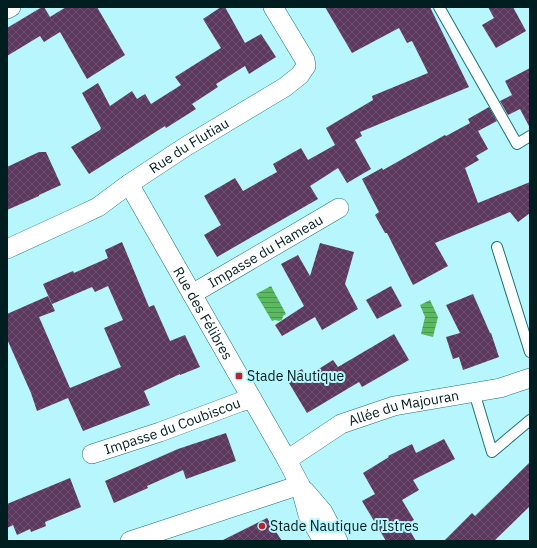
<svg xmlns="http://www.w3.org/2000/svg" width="537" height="548" font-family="'IBM Plex Sans',sans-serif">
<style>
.water{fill:url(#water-rules)}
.building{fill:url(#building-cross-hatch)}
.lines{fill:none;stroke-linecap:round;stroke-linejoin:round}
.service-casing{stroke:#1a7078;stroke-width:12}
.minor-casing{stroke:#1a7078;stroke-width:20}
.service{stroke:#fff;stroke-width:10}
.minor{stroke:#fff;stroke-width:19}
.poi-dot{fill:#b5252b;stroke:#b8f6fd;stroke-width:1.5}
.labels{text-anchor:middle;stroke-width:4;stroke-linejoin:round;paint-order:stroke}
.street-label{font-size:14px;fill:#001d20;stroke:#b8f6fd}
.poi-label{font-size:14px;fill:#001d20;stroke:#b8f6fd;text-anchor:start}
</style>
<defs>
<pattern id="water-rules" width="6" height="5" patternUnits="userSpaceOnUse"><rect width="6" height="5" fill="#5bb95f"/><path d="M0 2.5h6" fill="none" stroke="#49964e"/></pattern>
<pattern id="building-cross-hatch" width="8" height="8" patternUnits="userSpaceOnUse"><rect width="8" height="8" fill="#5c375e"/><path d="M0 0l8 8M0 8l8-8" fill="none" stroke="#6d5171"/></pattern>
</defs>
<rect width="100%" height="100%" fill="#b8f6fd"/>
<path class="water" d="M271,286l15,28 -3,2 -1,4 -3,1 -4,-1 -3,1 -16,-27z
M430,300l8,17 -5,20 -12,-3 4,-17 -5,-12z"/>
<path class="building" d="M42,7h2l6,10 16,-10h31l28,48 -38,24 -27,-47 -16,10 -4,-6 -33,20v-28z
M221,7h4l20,36 16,-9 15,23 -27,17 -4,-8 -29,18 2,3 -26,17 4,5 -30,19 -1,-2 -76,48 -18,-27 29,-17 1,-2 -19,-35 16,-10 12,23 22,-15 5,8 8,-5 6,10 30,-19 -6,-8 46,-29 -18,-29z
M325,7h105l39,80 -109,45 2,4 -7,4 16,29 -24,14 -9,-15 -28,18 8,13 -101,58 -13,-22 17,-10 -17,-29 31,-18 8,13 34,-19 -4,-8 28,-16 7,12 27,-15 -9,-17 47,-28 -1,-4 56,-23 -16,-32 -5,2 -8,-15 -47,25z
M488,7h25l13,24 -30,17 -14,-23 12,-7z
M530,68v60l-10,-19 -12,6 -8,-14 12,-6 -7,-14z
M489,107l8,14 -19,10 10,18 -12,7 3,4 -14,8 13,35 52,-21v31l-12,9 -8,-10 -75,31 13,23 -35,19 -26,-52h-2l-10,-18 4,-3 -17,-33 20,-11 1,2 62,-35 1,1 24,-13 -2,-4z
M39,152h7l15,33 -22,10v1l-32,14v-43z
M122,242l27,65 5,-2 16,36 15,-6 15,32 -20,8v-1l-36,17 6,14 -67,26 -15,-33 -31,13 -6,-18 -24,-54v-25l41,-18 7,15 -16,6 31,71 51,-21 -17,-39 19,-8 -15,-34 -13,6 -3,-5 -40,17 -9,-20 30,-13 1,2 34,-15 -3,-8z
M320,243l34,9 -9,32 13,25 -36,21 -7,-13 -33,19 -7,-11 29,-19 -23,-42 17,-9 12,21z
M391,286l11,20 -25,13 -11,-19z
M473,294l17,39h1l8,24 -36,13 -4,-13 -6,2 -7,-22 14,-4 -14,-28z
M394,334l15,26 -47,27 -3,-5 -52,31 -21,-35 16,-9 4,8 27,-17 5,7z
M226,433l10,28 -50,18 -3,-9 -36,16 1,2 -34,15 -9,-22 73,-32z
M444,439l11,20 -42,21 6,10 -17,10 12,20 -8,4 10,17h-30l-24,-40 13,-7 -12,-21 26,-16 -1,-1 24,-12 4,9z
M530,462v44l-36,35h-50l28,-28 3,3z
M70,478l11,29 -36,15 1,4 -15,6 -1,-3 -13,6 -4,-10 -6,3v-24z
M267,518l15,23h-61z"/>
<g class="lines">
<defs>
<path id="service" d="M439,7l78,137 13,-8
M497,247l33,105
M474,392l18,60 38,-32"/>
<g id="minor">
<path d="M7,9l4,-2"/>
<path id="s1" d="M129,184l158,276 13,25 8,30 15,26"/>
<path id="s2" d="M7,249l72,-33 19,-9 31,-23 56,-37 100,-60 15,-12 6,-9 -1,-6 -32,-53"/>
<path id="s3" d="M192,294l147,-86"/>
<path id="s4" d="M92,454l68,-22 80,-30 12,-3"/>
<path id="s5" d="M287,460l54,-36 53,-18 106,-18 30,-10"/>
<path d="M305,491l18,21 15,29"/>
<path d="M130,541l170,-56"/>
</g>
</defs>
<use href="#service" class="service-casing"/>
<use href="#minor" class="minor-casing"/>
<use href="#service" class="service"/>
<use href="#minor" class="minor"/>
</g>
<g class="poi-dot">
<rect x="235" y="372" width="8" height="8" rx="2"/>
<circle cx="262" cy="526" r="4"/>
</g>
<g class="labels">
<g class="street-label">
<text dy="5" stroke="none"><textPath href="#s2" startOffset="210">Rue du Flutiau</textPath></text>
<text dy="5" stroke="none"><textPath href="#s3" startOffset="85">Impasse du Hameau</textPath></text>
<text dy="5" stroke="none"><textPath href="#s1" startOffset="149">Rue des Félibres</textPath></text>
<text dy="5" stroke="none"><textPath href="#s5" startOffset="130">Allée du Majouran</textPath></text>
<text dy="5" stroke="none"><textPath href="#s4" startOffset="85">Impasse du Coubiscou</textPath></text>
</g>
<g class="poi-label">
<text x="247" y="381">Stade Nautique</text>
<text x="270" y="531">Stade Nautique d'Istres</text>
</g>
</g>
<rect width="537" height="548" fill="none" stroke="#001d20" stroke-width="16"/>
</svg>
